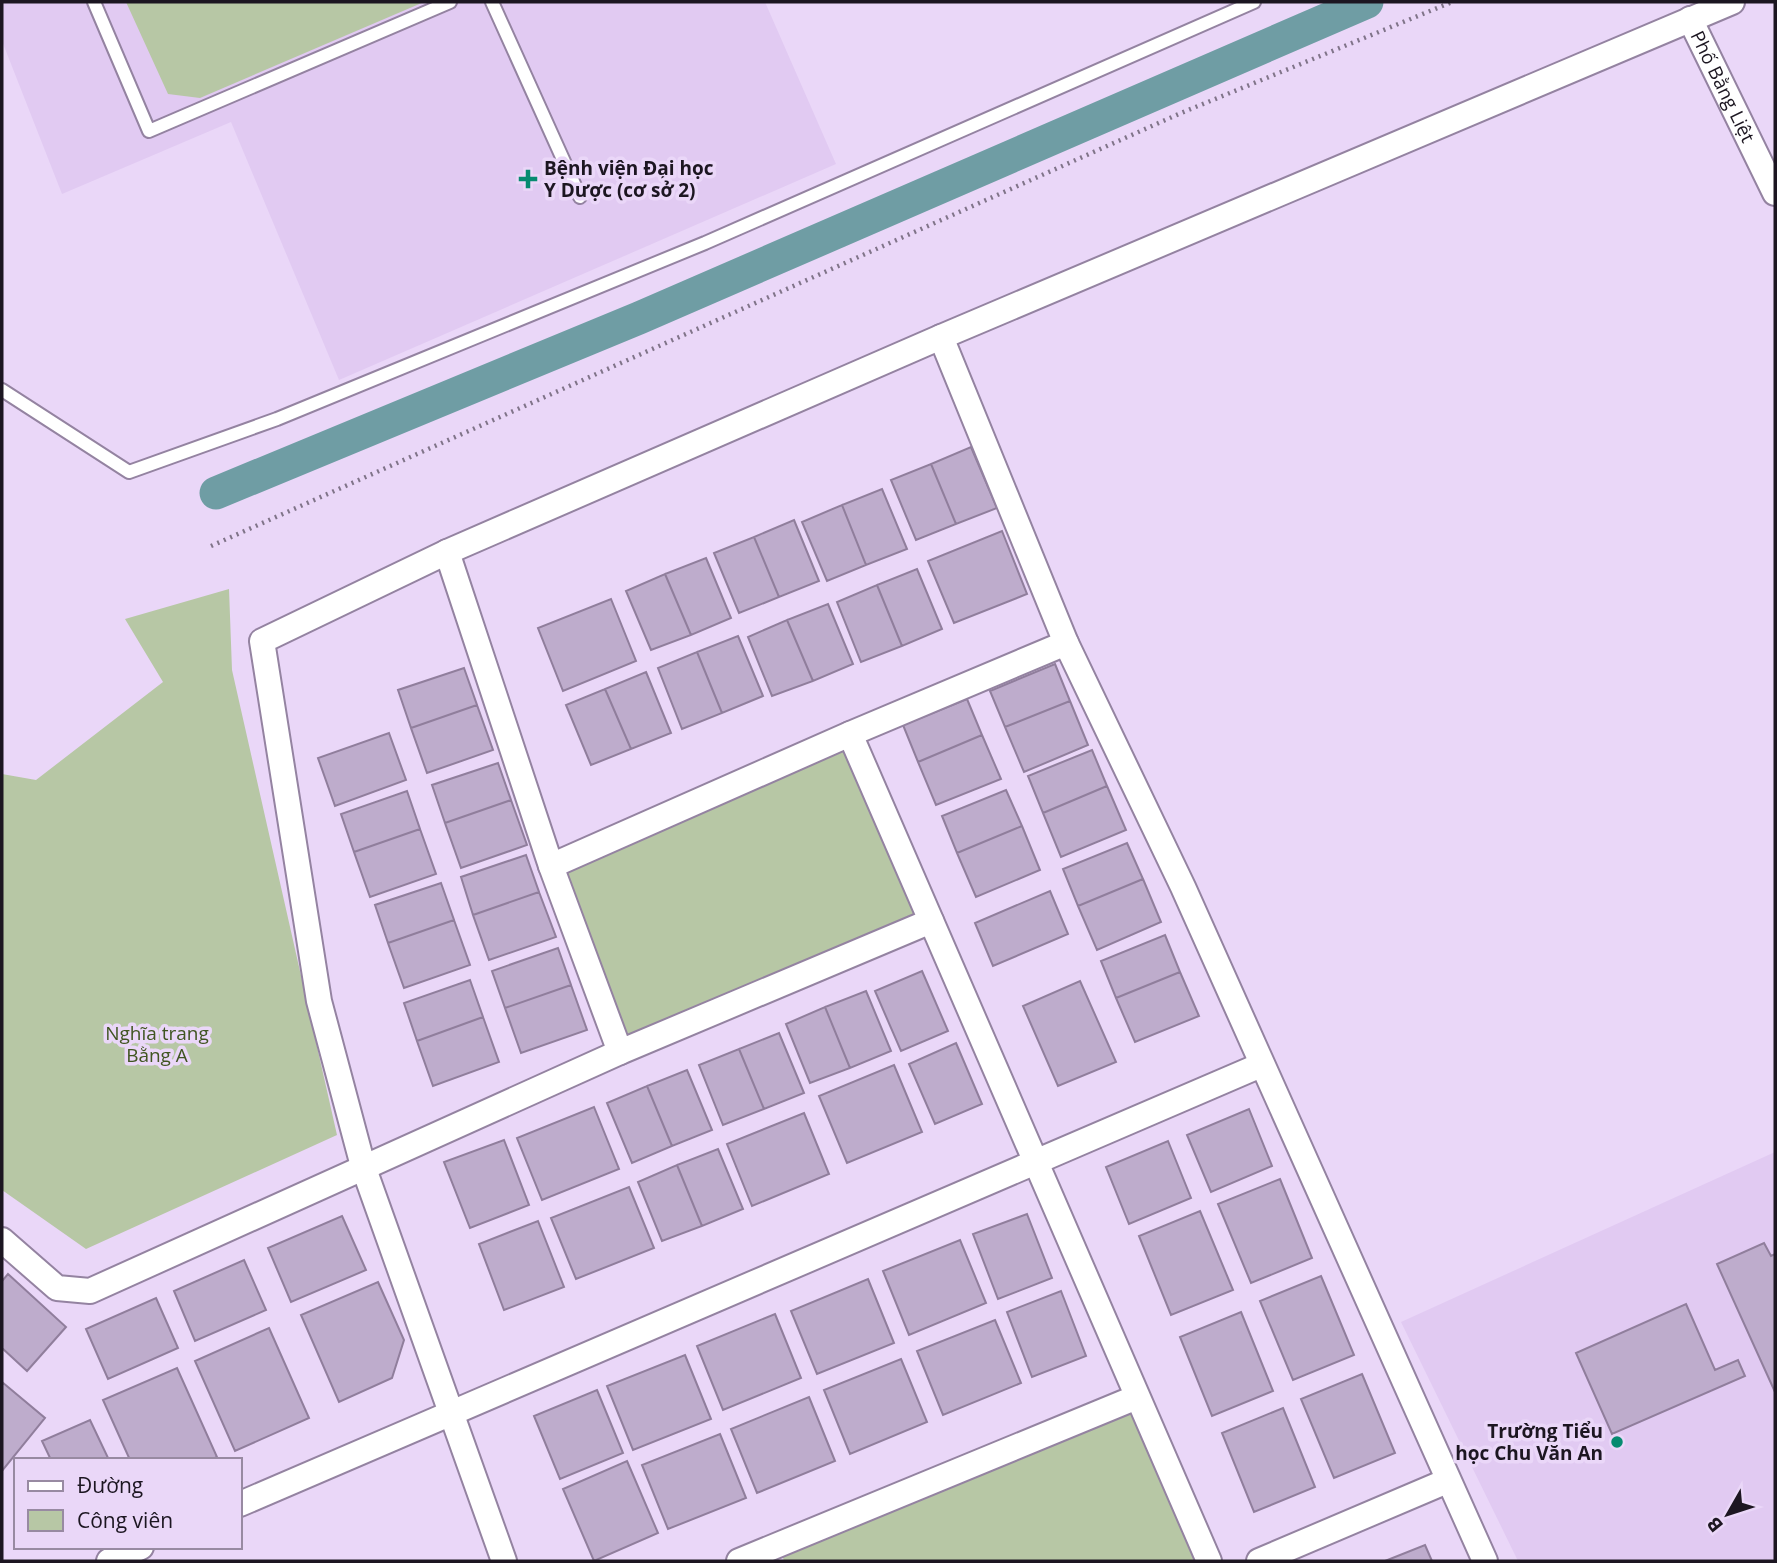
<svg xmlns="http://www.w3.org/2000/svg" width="1777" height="1563" font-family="'Open Sans',sans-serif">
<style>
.built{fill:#e1caf2}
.green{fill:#b7c7a5}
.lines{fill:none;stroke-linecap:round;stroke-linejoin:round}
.canal{stroke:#6f9da4;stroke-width:33}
.building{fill:#beaccc;stroke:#907e9c;stroke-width:2}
.service-casing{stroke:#9483a1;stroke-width:16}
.minor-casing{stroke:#9483a1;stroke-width:28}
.path{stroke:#807489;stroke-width:4.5;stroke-dasharray:2 5;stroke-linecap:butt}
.service{stroke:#fff;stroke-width:12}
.minor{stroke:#fff;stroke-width:24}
.poi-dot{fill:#068b70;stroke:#ead7f8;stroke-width:2.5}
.labels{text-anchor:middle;stroke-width:7;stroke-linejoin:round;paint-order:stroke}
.street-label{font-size:19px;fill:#1c1621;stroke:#ead7f8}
.poi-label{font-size:19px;font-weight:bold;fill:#1c1621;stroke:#ead7f8;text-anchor:start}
.park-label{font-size:19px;fill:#405521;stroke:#ead7f8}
</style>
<rect width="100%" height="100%" fill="#ead7f8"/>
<path class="built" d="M2,2h763l71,162 -497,216 -108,-258 -169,72 -60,-153z
M1775,1152v409h-257l-117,-239z"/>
<path class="green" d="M126,2h298l-224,96 -32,-4z
M229,589l3,81 105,465 -251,114 -84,-59v-416l34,6 127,-98 -38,-63z
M850,734l81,187 -311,131 -69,-186z
M1137,1397l72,164h-425l-5,-16z"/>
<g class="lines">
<path class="canal" d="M216,493l423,-175 728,-316"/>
</g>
<path class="building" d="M971,447l26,61 -41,16 -25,-60z
M931,464l25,60 -40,16 -25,-60z
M882,489l25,60 -41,16 -24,-60z
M842,505l24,60 -39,16 -25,-59z
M794,520l25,61 -40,16 -25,-60z
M1002,531l25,63 -73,29 -26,-62z
M754,537l25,60 -40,16 -25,-60z
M706,558l25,60 -40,17 -26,-61z
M917,569l25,60 -40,17 -25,-61z
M665,574l26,61 -40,15 -25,-59z
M877,585l25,61 -41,16 -24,-60z
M611,599l25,62 -73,30 -25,-63z
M828,604l25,60 -40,17 -26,-61z
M787,620l26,61 -41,15 -24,-59z
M738,636l25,60 -41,17 -25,-61z
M697,652l25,61 -40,16 -24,-61z
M1055,664l15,37 -65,26 -15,-36z
M464,668l13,37 -66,23 -13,-38z
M646,672l25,61 -40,16 -26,-60z
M605,689l26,60 -40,16 -25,-60z
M967,699l15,36 -64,27 -15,-37z
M1070,701l18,44 -64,27 -19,-45z
M477,705l16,45 -66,23 -16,-45z
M389,733l17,47 -71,26 -17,-48z
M982,735l19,44 -65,26 -18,-43z
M1092,750l15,36 -64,27 -15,-37z
M498,763l13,37 -66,23 -13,-38z
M1107,786l19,44 -65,27 -18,-44z
M1006,790l16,36 -65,27 -15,-37z
M407,791l13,38 -66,23 -13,-38z
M511,800l16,45 -66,23 -16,-45z
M1022,826l18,44 -64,27 -19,-44z
M420,829l16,45 -66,23 -16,-45z
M1127,843l16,36 -65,27 -15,-37z
M526,855l13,37 -66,23 -12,-38z
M1143,879l18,43 -64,28 -19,-44z
M441,883l13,37 -66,23 -13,-38z
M1050,891l18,43 -75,32 -18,-43z
M539,892l17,45 -67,23 -16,-45z
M454,920l16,45 -66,23 -16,-45z
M1165,935l15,37 -64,26 -15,-37z
M558,948l13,37 -66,23 -13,-37z
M922,971l26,60 -47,20 -26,-60z
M1180,972l19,44 -64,26 -19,-44z
M470,980l13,37 -66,24 -13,-38z
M1080,981l36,81 -58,24 -35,-80z
M571,985l16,45 -66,23 -16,-45z
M866,991l25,60 -41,17 -25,-61z
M825,1007l25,61 -40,15 -24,-59z
M483,1017l16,45 -66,24 -16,-45z
M779,1033l25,60 -40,16 -25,-60z
M956,1043l26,61 -47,20 -26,-60z
M739,1049l25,60 -41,16 -24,-60z
M894,1065l28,67 -75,31 -28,-67z
M687,1070l25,60 -40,16 -25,-60z
M647,1086l25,60 -40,17 -25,-60z
M594,1107l25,62 -77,31 -25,-62z
M1249,1109l23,57 -61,26 -24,-57z
M804,1113l25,61 -77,32 -25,-62z
M504,1140l25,65 -59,23 -26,-66z
M1168,1141l23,57 -62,26 -23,-57z
M718,1149l25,60 -41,17 -25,-61z
M677,1165l25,61 -40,15 -24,-59z
M1280,1179l32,79 -61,25 -33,-79z
M629,1187l25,61 -78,31 -25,-61z
M1200,1211l33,79 -62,25 -32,-79z
M1027,1214l25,64 -54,21 -25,-65z
M342,1216l24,54 -75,32 -23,-54z
M538,1221l26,66 -60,23 -25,-66z
M960,1240l26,63 -77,32 -26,-64z
M1764,1243l7,13 4,-2v138l-58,-128z
M244,1260l22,50 -71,31 -21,-50z
M8,1274l58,53 -39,44 -25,-23v-67z
M1321,1276l33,79 -61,25 -33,-79z
M868,1279l26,64 -77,31 -26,-63z
M378,1282l26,58 -12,38 -53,24 -38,-87z
M1061,1291l25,65 -54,21 -25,-65z
M156,1298l22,50 -70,31 -22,-50z
M1686,1304l29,66 23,-10 7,16 -133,58 -36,-81z
M1241,1312l32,79 -61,25 -32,-79z
M775,1314l26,64 -78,32 -26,-64z
M995,1320l26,63 -78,32 -26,-64z
M269,1328l40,90 -74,33 -40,-90z
M685,1355l26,64 -78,31 -26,-64z
M901,1359l26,63 -77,32 -26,-64z
M177,1368l40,89 -6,3h-81l-27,-60z
M1362,1374l33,79 -61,25 -33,-79z
M2,1382l43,36 -43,53z
M597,1390l26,63 -63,26 -26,-63z
M809,1397l26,64 -78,32 -26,-64z
M1283,1408l32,79 -61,25 -32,-79z
M90,1420l19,40h-58l-9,-19z
M720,1434l26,64 -78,31 -26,-64z
M627,1461l31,72 -64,28 -31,-72z
M1425,1545l7,16h-47z"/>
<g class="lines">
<defs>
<path id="service" d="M94,2l55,129 301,-129
M492,2l88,195
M2,390l127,82 148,-53 428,-176 549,-241"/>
<g id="minor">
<path id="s1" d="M1690,19l85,174"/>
<path d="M941,337l125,306 117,244 302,674"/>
<path d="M447,552l104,314 69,186"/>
<path d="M850,734l359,827"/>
<path d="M551,866l299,-132 216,-91"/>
<path d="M2,1240l55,48 33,3 530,-239 311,-131"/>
<path d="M240,1504l1021,-439"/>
<path d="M109,1561l32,-14"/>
<path d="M504,1561l-141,-395 -44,-165 -57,-360 185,-89 494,-215 791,-335"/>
<path d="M739,1561l398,-164"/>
<path d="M1259,1561l188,-80"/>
</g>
</defs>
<use href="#service" class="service-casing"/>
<use href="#minor" class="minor-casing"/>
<path class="path" d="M211,546l970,-433 271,-111"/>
<use href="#service" class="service"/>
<use href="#minor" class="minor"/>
</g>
<g class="poi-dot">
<path d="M524.5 168.5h7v7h7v7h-7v7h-7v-7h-7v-7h7z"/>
<circle cx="1617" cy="1442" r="7"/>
</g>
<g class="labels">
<g class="street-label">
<text dy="7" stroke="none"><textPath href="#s1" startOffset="75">Phố Bằng Liệt</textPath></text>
</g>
<g class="poi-label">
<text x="544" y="175">Bệnh viện Đại học<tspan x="544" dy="22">Y Dược (cơ sở 2)</tspan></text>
<text x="1603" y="1438" text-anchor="end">Trường Tiểu<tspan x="1603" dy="22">học Chu Văn An</tspan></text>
</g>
<g class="park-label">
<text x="157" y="1040">Nghĩa trang<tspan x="157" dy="22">Bằng A</tspan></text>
</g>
</g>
<rect width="1777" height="1563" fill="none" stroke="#1c1621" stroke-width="7"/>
<rect x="14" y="1458" width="228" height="91" fill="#ead7f8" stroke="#988aa2" stroke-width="2"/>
<rect x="28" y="1481" width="35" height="10" fill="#ffffff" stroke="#988aa2" stroke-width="2"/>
<text x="77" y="1493" font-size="21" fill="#1c1621">Đường</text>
<rect x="28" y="1510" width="35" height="21" fill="#b7c7a5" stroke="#988aa2" stroke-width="2"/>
<text x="77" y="1528" font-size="21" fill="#1c1621">Công viên</text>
<g transform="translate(1728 1514) rotate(231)" stroke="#ead7f8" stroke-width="5" paint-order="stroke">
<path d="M0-5L12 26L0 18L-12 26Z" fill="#1c1621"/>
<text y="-10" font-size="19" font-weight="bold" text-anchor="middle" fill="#1c1621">B</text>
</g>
</svg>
